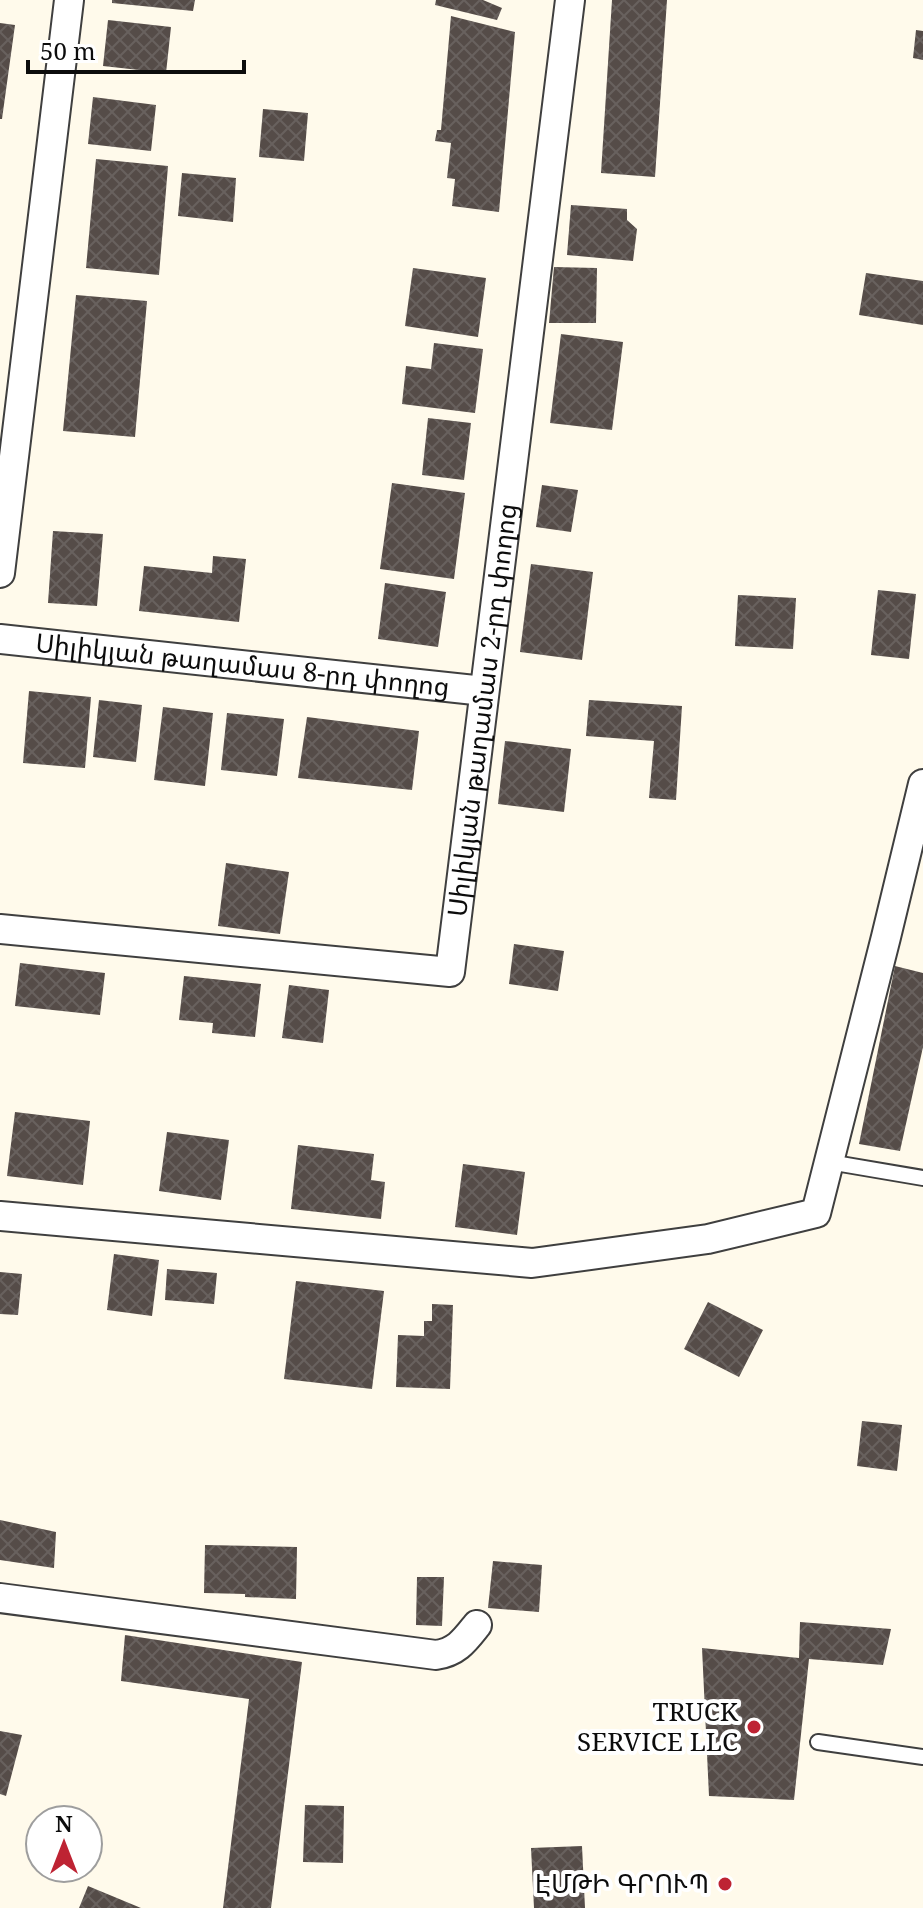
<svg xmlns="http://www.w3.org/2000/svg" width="923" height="1908" font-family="'Noto Serif','Noto Sans Armenian',serif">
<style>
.building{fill:url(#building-cross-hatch)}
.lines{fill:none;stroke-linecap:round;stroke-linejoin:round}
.service-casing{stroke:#3f3f3f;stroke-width:18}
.minor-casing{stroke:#3f3f3f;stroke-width:32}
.service{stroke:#fff;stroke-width:14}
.minor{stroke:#fff;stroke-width:28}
.poi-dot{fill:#be2333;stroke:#fff;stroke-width:3}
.labels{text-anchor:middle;stroke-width:8;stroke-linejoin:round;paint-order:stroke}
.street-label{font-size:26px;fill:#0c0c0c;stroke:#fff}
.poi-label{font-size:26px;fill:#0c0c0c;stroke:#fff;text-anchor:end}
</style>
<defs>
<pattern id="building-cross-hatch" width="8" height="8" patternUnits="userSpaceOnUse" patternTransform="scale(2)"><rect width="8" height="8" fill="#554c48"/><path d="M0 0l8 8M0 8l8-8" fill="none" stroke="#68615e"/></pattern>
</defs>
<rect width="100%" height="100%" fill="#fffaeb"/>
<path class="building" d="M112,0h83l-2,11 -81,-8z
M436,0h47l19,8 -5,12 -62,-15z
M612,0h55l-12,177 -54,-4z
M451,16l64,16 -16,180 -47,-6 3,-27 -8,-1 4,-35 -16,-2 2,-11h4z
M108,20l63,7 -5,46 -63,-7z
M0,23l15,2 -13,94h-2z
M916,30l7,1v29l-10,-2z
M93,97l63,8 -5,46 -63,-7z
M263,109l45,4 -4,48 -45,-4z
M96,159l72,7 -9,109 -73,-7z
M182,173l54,5 -3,44 -55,-6z
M571,205l56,4v11l10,9 -4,32 -66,-6z
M554,267l43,1 -1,55h-47z
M413,268l73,10 -8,59 -73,-11z
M866,273l57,8v44l-64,-10z
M76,295l71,6 -12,136 -72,-6z
M561,334l62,8 -11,88 -62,-7z
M434,343l49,6 -8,64 -73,-9 4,-38 25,3z
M428,418l43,5 -7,57 -42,-5z
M392,483l73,10 -11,86 -74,-10z
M542,485l36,5 -7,42 -35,-5z
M53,531l50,3 -6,72 -49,-3z
M213,556l33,3 -7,63 -100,-11 5,-45 68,7z
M531,564l62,8 -11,88 -62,-8z
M385,583l61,9 -8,55 -60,-8z
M878,590l38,4 -7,65 -38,-4z
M738,595l58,3 -3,51 -58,-3z
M29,691l62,6 -6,71 -62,-5z
M99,700l43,5 -6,57 -43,-5z
M589,700l93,6 -6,94 -27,-2 5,-57 -68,-5z
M163,707l50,6 -8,73 -51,-6z
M227,713l57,6 -7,57 -56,-6z
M307,717l112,14 -7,59 -114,-12z
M505,741l66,8 -7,63 -66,-8z
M226,863l63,9 -9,62 -62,-8z
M514,944l50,7 -6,40 -49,-7z
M20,963l85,10 -5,42 -85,-9z
M895,966l28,7v74l-23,104 -41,-7z
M184,976l77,8 -6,53 -43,-4 1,-10 -34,-3z
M289,985l40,5 -6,53 -41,-5z
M15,1112l75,9 -7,64 -76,-9z
M167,1132l62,8 -8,60 -62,-9z
M298,1145l76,9 -3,26 14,2 -4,37 -90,-10z
M463,1164l62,8 -8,63 -62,-8z
M114,1254l45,6 -7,56 -45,-6z
M167,1269l50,4 -3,31 -49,-4z
M0,1272l22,2 -4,41 -18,-1z
M296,1281l88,10 -12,98 -88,-10z
M708,1302l55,28 -24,47 -55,-28z
M432,1304l21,1 -3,84 -54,-2 2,-52 26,1v-15h8z
M862,1421l40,4 -5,46 -40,-5z
M0,1520l56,12 -2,36 -54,-8z
M205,1545l92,2 -1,52 -51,-2v-3l-41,-1z
M493,1561l49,4 -3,47 -51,-4z
M417,1577h27l-2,49 -26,-1z
M800,1622l91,7 -8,36 -74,-6 -15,141 -85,-4 -7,-148 97,10z
M125,1635l177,27 -31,246h-48l26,-209 -128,-18z
M0,1731l22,4 -16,61 -6,-2z
M305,1805l39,1 -1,57 -40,-1z
M582,1846l3,62h-51l-3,-60z
M88,1886l53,22h-62z"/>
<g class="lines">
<defs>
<path id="service" d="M829,1162l94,16
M818,1742l105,15"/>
<g id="minor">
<path d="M0,573l69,-573"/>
<path id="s1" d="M0,639l484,52"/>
<path id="s2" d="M0,929l450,43 120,-972"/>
<path d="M0,1216l532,47 176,-24 108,-26 70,-276 37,-153"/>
<path d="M0,1598l436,57c21,-3 29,-15 41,-30"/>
</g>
</defs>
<use href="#service" class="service-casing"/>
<use href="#minor" class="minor-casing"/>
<use href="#service" class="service"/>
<use href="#minor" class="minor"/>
</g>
<g class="poi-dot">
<circle cx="754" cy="1727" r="8"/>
<circle cx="725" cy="1884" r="8"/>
</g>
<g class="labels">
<g class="street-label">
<text dy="9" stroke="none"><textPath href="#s1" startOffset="244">Սիլիկյան թաղամաս 8-րդ փողոց</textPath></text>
<text dy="9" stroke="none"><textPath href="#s2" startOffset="716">Սիլիկյան թաղամաս 2-րդ փողոց</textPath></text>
</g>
<g class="poi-label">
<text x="738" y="1721">TRUCK<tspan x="738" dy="30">SERVICE LLC</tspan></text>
<text x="709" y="1893">ԷՄԹԻ ԳՐՈՒՊ</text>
</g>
</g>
<g transform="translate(64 1844)"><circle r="38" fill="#ffffff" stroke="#9e9e9e" stroke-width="2"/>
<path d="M0-6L14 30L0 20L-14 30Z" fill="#be2333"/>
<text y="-12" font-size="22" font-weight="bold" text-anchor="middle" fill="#0c0c0c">N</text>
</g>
<path d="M28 60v12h216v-12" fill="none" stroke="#0c0c0c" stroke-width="4"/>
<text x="40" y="60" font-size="24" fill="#0c0c0c" stroke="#ffffff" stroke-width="6" paint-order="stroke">50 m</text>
</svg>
